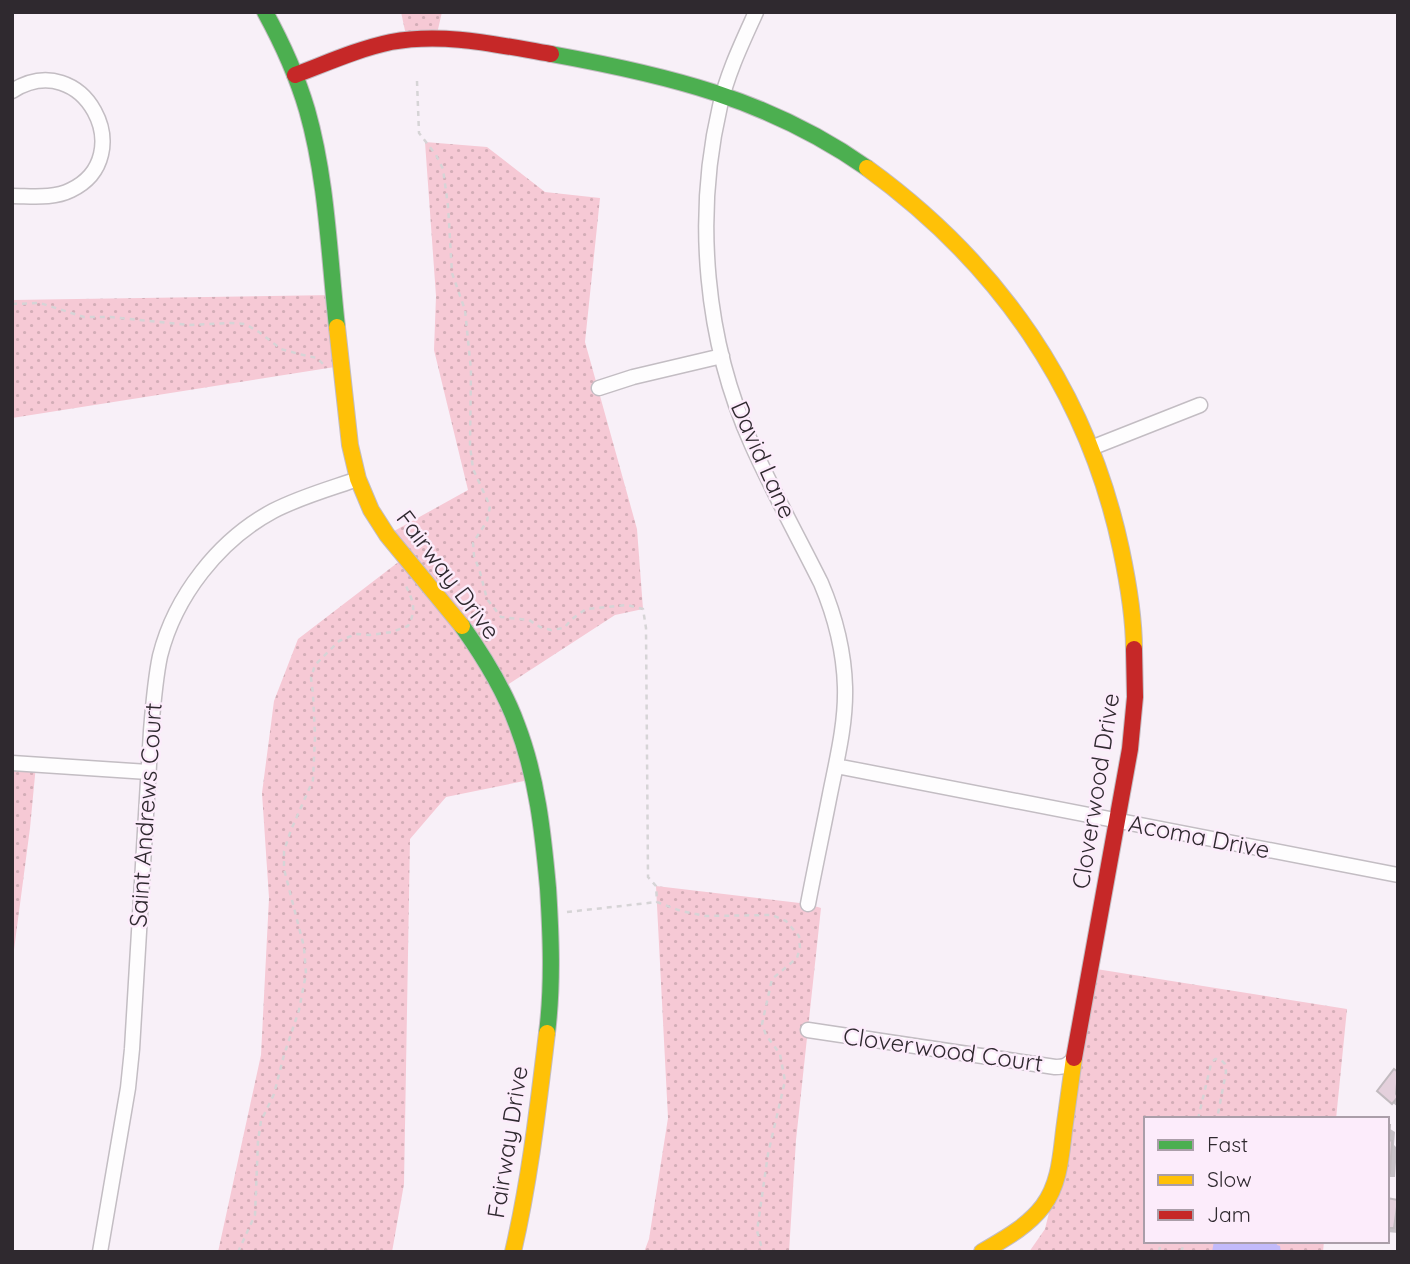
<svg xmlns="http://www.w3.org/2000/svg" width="1410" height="1264" font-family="Quicksand,sans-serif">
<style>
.grass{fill:url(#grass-dots)}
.water{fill:#c2bafa}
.shadow{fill:#0003}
.building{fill:#e4d0dc;stroke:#c1babf;stroke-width:2}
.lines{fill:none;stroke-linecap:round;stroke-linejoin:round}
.street-casing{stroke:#c3bdc3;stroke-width:17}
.fast-casing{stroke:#c3bdc3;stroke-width:18}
.slow-casing{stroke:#c3bdc3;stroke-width:18}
.jam-casing{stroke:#c3bdc3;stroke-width:18}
.path{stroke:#d6d4d6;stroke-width:2.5;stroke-dasharray:5 5;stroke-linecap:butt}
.street{stroke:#fefdfe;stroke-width:14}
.fast{stroke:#4caf50;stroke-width:16}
.slow{stroke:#ffc107;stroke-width:16}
.jam{stroke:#c62828;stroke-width:16}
.labels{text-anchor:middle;stroke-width:5;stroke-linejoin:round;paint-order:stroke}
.street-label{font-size:24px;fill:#2f292f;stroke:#fcecfb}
</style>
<defs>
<pattern id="grass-dots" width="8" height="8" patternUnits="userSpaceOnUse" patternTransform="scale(1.75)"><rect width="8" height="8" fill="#f6c9d5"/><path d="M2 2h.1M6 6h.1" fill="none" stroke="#d3adb7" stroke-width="1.8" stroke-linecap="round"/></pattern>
</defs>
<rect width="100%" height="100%" fill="#f8f0f8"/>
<path class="grass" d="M401,12h41l-6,26 -29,2z
M425,142l62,5 58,45 55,6 -15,144 52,187 6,80 -28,6 -114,74 33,90 -88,18 -36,42 -6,345 -12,68h-174l43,-197 8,-157 -7,-105 12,-92 24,-62 107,-82 -18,-22 81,-45 -34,-140 2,-54z
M334,295l7,71 -329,52v-118z
M12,763l24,2 -6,63 -18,137z
M656,886l152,18 13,4 -25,232 -7,112h-145l5,-13 19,-121z
M1090,968l257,41 -11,110h-190v122h178l-1,11h-294l16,-23 13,-53z"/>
<path class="water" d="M1214,1241h62l1,4 3,1 1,6h-69z"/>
<path class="shadow" d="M1398,1074v33l-14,-11z
M1387,1127l8,5 -1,13 3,3 -2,29h-8z
M1387,1200l11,1v32l-11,-1z"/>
<path class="building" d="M1394,1069l4,3 -2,22 2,3 -6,7 -15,-13z
M1387,1125h3l-1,15 3,1 -2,32 -3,-1z
M1387,1198l11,2 -4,28h-7z"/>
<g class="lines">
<defs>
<path id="street" d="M756,12c-14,31 -29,62 -36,94 -26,111 -15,235 32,339 21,47 46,92 69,138 14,33 23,68 24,104 1,36 -8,72 -15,107 -7,36 -15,73 -22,110
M12,91c72,-45 128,66 59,99 -18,9 -39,6 -59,6
M599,388l34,-11 89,-21
M1091,448l109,-43
M12,763l136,9
M836,766l562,109
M808,1030l247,37c9,0 13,-1 19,-9
M100,1252l28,-164 4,-39 19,-318c2,-25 4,-51 9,-75 15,-60 59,-116 113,-145 27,-14 56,-22 85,-32"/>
<path id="fast" d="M265,12c17,31 32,64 42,98 20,70 22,145 30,217
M551,54c116,21 218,45 316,114
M462,626c22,31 42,63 55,99 20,52 26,108 31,163 3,48 5,96 -1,145"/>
<path id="slow" d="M867,168c131,95 220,222 254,381 7,33 13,67 13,100
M337,327l13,118 8,34 13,31 16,25 75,91
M513,1252c17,-73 25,-145 34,-219
M982,1252c22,-13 45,-25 61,-46 18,-24 18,-55 22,-83 3,-22 6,-44 9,-65"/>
<path id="jam" d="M295,75c32,-12 63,-26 96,-33 53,-10 107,3 160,12
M1074,1058l56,-309 5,-52 -1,-48"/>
</defs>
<use href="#street" class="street-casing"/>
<use href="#fast" class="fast-casing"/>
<use href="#slow" class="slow-casing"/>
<use href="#jam" class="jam-casing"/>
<path class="path" d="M417,81l2,52 17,22 7,14 5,37 4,67 13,37 6,60 -1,76 3,23 17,37 -3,15 -14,22 1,13 6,16 7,27 14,18 28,3 11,7 11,3 13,-2 8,-9 14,-10 41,-4 16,4 3,19 2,249 8,9 1,16 24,9 25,5 66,-1 14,6 13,15 1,12 -3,10 -25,21 -10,45 4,11 14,19 5,27 -17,73 -11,77 6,21
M12,304l28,-1 44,14h27l78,8 43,-2 13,1 14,8 22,17 18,5 18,4 6,6
M567,912l90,-10
M1198,1119l13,-55 4,-5 6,1 4,4 1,8 -9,47
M238,1252l17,-37 3,-74 3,-20 13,-27 10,-39 15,-45 7,-36 -2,-27 -20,-78v-18l7,-21 22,-50 2,-44 -2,-42 -2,-16 4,-13 24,-24 17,-7 14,1 22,-3 16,-6c9,-16 5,-26 -3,-42
M1159,1252l2,-11
M1181,1252l4,-11"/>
<use href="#street" class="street"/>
<use href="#fast" class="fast"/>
<use href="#slow" class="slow"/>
<use href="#jam" class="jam"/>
</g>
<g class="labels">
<g class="street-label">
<text transform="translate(763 460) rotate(66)" y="8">David Lane</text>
<text transform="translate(448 575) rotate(53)" y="8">Fairway Drive</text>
<text transform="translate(1096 791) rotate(-81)" y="8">Cloverwood Drive</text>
<text transform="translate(146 815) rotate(-86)" y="8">Saint Andrews Court</text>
<text transform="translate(1199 837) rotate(11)" y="8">Acoma Drive</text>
<text transform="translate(943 1050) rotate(8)" y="8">Cloverwood Court</text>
<text transform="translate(508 1142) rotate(-81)" y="8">Fairway Drive</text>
</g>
</g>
<rect width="1410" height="1264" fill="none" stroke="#2f292f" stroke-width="28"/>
<rect x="1144" y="1117" width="245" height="126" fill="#fcecfb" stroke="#aa9ea9" stroke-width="2"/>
<rect x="1158" y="1140" width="35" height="10" fill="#4caf50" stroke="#aa9ea9" stroke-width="2"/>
<text x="1207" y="1152" font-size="21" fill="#2f292f">Fast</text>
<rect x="1158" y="1175" width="35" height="10" fill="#ffc107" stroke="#aa9ea9" stroke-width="2"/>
<text x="1207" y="1187" font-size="21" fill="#2f292f">Slow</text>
<rect x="1158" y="1210" width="35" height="10" fill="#c62828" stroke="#aa9ea9" stroke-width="2"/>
<text x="1207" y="1222" font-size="21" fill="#2f292f">Jam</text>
</svg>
